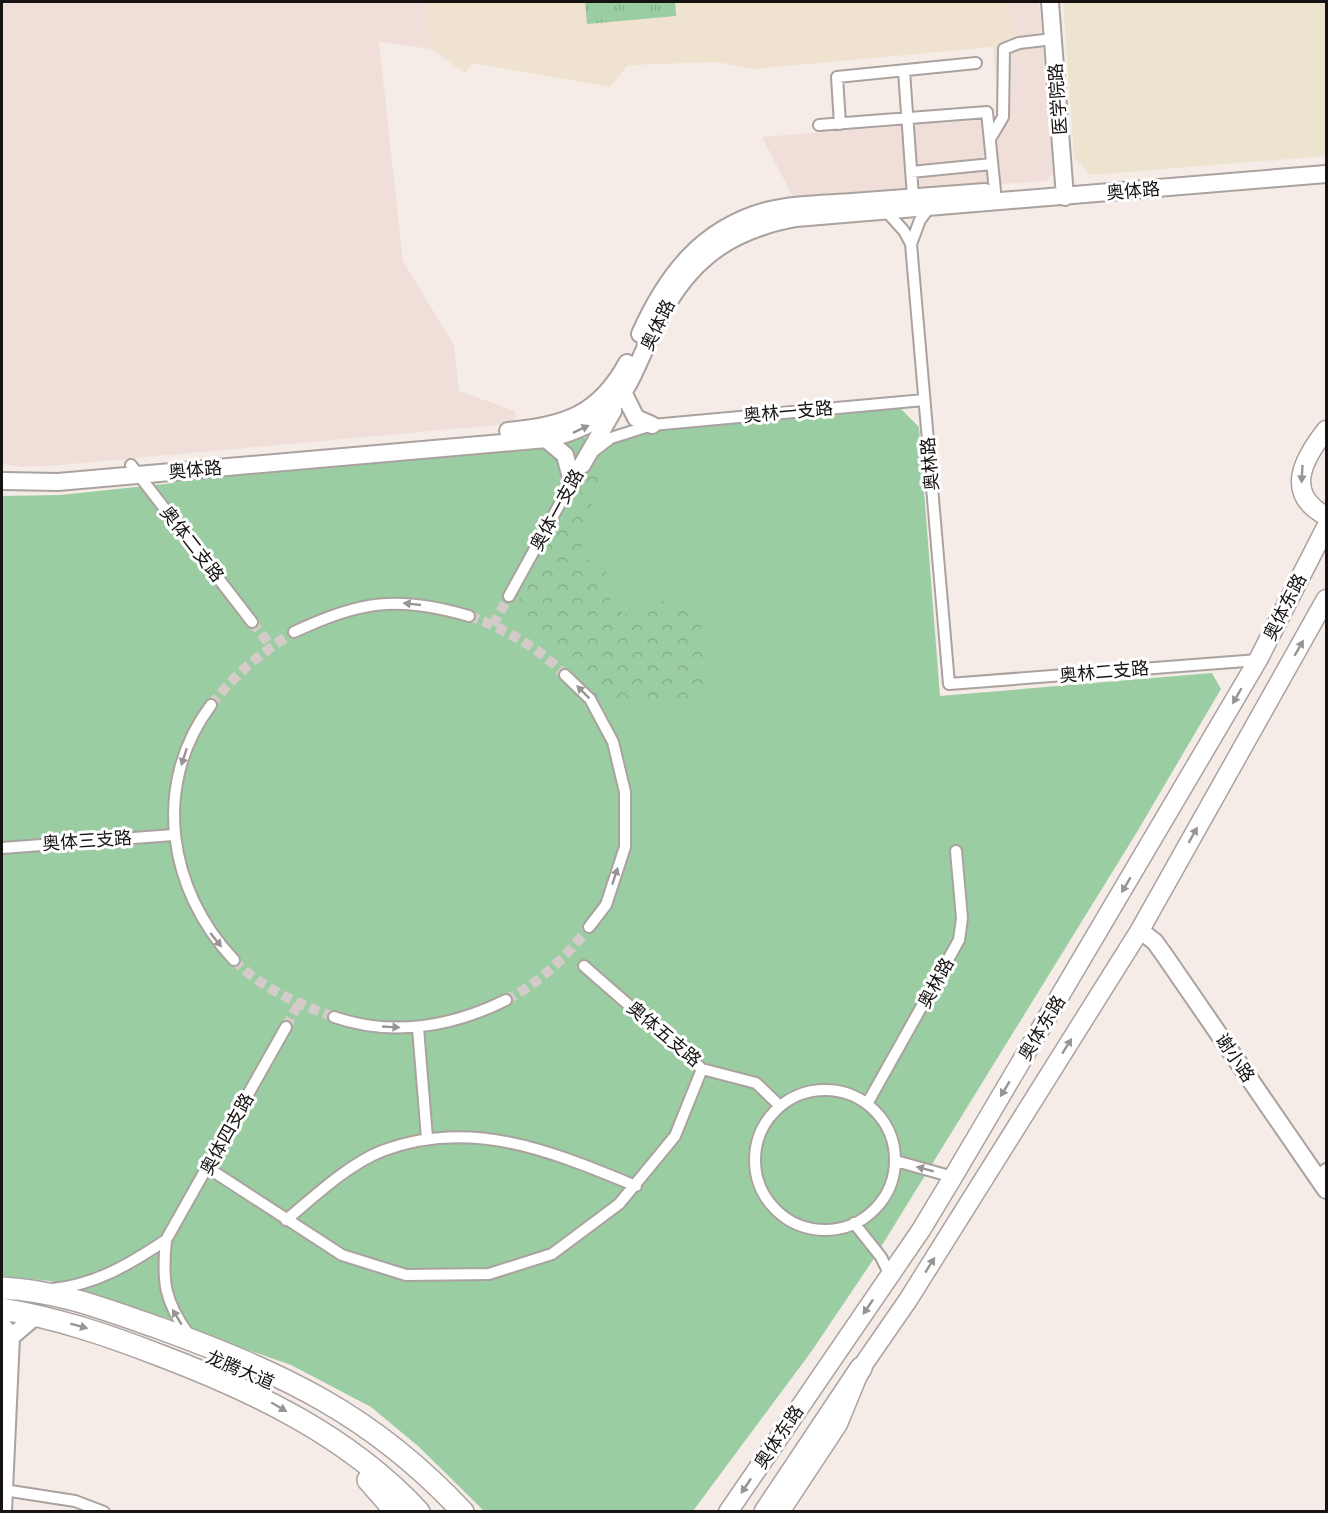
<svg xmlns="http://www.w3.org/2000/svg" width="1328" height="1513" font-family="Overpass,'Noto Sans SC',sans-serif">
<style>
.built{fill:#f0dfd8}
.education{fill:#efe2ce}
.medical{fill:#ece4ce}
.grass{fill:#9bcda3}
.forest{fill:url(#forest-crowns)}
.park{fill:url(#park-tufts)}
.lines{fill:none;stroke-linecap:round;stroke-linejoin:round}
.street-tunnel{stroke:#d4cbc8;stroke-width:10;stroke-dasharray:10 5;stroke-linecap:butt}
.street-casing{stroke:#aaa29f;stroke-width:14}
.secondary-casing{stroke:#aaa29f;stroke-width:20}
.primary-casing{stroke:#aaa29f;stroke-width:21}
.highway-casing{stroke:#aaa29f;stroke-width:24}
.street{stroke:#fff;stroke-width:10}
.secondary{stroke:#fff;stroke-width:16}
.primary{stroke:#fff;stroke-width:18}
.highway{stroke:#fff;stroke-width:21}
.oneway{fill:#969594}
.labels{text-anchor:middle;stroke-width:6;stroke-linejoin:round;paint-order:stroke}
.street-label{font-size:18px;fill:#161312;stroke:#fff}
</style>
<defs>
<pattern id="forest-crowns" width="20" height="18" patternUnits="userSpaceOnUse" patternTransform="scale(1.5)"><rect width="20" height="18" fill="#9bcda3"/><path d="M2 6a3 3 0 1 1 6 0M12 15a3 3 0 1 1 6 0" fill="none" stroke="#85af8b"/></pattern>
<pattern id="park-tufts" width="24" height="20" patternUnits="userSpaceOnUse" patternTransform="scale(1.5)"><rect width="24" height="20" fill="#9bcda3"/><path d="M3 7l-1-3M5 7V3M7 7l1-3M15 17l-1-3M17 17v-4M19 17l1-3" fill="none" stroke="#85af8b"/></pattern>
</defs>
<rect width="100%" height="100%" fill="#f5ece8"/>
<path class="built" d="M2,2h424l5,47 -52,-7 24,219 51,84 5,46 56,20 2,12 -457,42 -38,2 -20,-3z
M1009,2h30l15,170 -8,9 -252,18 -32,-62 237,-19 -6,-71 20,-2z"/>
<path class="education" d="M426,2h583l4,43 -260,24 -36,-7 -89,3 -18,22 -137,-24 -8,10 -34,-24z"/>
<path class="medical" d="M1063,2h263v154l-235,19 -17,-17z"/>
<path class="grass" d="M900,408l19,19 21,269 272,-23 9,16 -84,143 -266,431 -60,89 -118,159h-209l-66,-65 -47,-39 -80,-42 -241,-84 -48,-5v-780l58,-1 114,-12 6,-5c240,-22 480,-50 720,-70z"/>
<path class="forest" d="M584,474l15,4 -19,74 38,29 -10,24 33,17 14,-23 45,13 8,86 -53,5 -21,-3 -32,3 -7,-2 -24,-37 -54,-60z"/>
<path class="park" d="M585,2h90l1,14 -89,8z"/>
<g class="lines">
<path class="street-tunnel" d="M469,616c35,12 70,32 96,59
M252,622l19,24
M493,625l16,-29
M211,705c23,-30 51,-53 83,-73
M234,960c27,28 64,44 100,57
M506,1000c34,-17 60,-43 83,-73
M286,1027l12,-22"/>
<defs>
<path id="street" d="M904,71l9,126
M840,124l-3,-47 139,-14
M819,125l168,-13 8,79
M990,139l13,-22 1,-68 15,-6 34,-4
M911,172l81,-8
M929,208l-9,12 -9,24 38,440 309,-24
M886,211l18,20 7,13
M594,451l17,-13 41,-13 272,-25
M131,465l121,157
M509,596l65,-118
M294,632c67,-31 103,-37 175,-16
M565,675l25,24 23,43 12,50v55l-19,58 -17,22
M211,705c-60,80 -43,185 23,255
M2,848l171,-13
M584,966l118,103 54,14 24,23
M334,1017c58,20 118,10 172,-17
M418,1028l9,110
M755 1160a70 70 0 1 1 140 0a70 70 0 1 1-140 0Z
M867,1104l92,-164 3,-22 -6,-67
M896,1161l57,16
M208,1168l134,87 64,20 83,-1 63,-20 67,-50 56,-68 27,-67
M1316,1176l10,-7
M286,1220c28,-23 61,-55 96,-69 90,-34 171,1 254,35
M854,1223l27,34 9,18
M166,1240l120,-213
M53,1289c44,-5 77,-25 113,-49 -4,41 -2,61 23,95
M4,1490l71,11 29,11"/>
<path id="secondary" d="M1050,2l15,195
M640,334c26,-58 61,-105 126,-123 28,-7 58,-7 86,-9 44,-3 89,-7 133,-10
M624,394l12,24 16,7
M508,431c56,-5 91,-16 119,-68
M546,439l19,16 7,27
M582,465l31,-54
M2,481l56,1 488,-43c87,-18 82,-67 119,-131 31,-54 71,-79 131,-90l530,-44
M1140,930l15,12 10,14 161,234
M2,1324l9,13 26,-22
M3,1512l8,-175"/>
<path id="primary" d="M1326,430c-22,28 -43,63 0,86
M728,1512l193,-282 32,-53 305,-517 68,-133
M780,1512l58,-88 23,-56 47,-68 232,-370 186,-331"/>
<path id="highway" d="M2,1288c58,3 102,21 157,40 123,45 213,86 304,184
M2,1309c55,9 105,26 157,46 95,36 190,81 260,157
M368,1480l28,32
M765,1512l96,-144"/>
</defs>
<use href="#street" class="street-casing"/>
<use href="#secondary" class="secondary-casing"/>
<use href="#primary" class="primary-casing"/>
<use href="#highway" class="highway-casing"/>
<use href="#street" class="street"/>
<use href="#secondary" class="secondary"/>
<use href="#primary" class="primary"/>
<use href="#highway" class="highway"/>
</g>
<defs><path id="oneway-solid" d="M-6-.8H1V-3.2L6.5 0L1 3.2V.8H-6Z" transform="scale(1.5)"/></defs>
<g class="oneway">
<use href="#oneway-solid" transform="translate(581 429) rotate(-25)"/>
<use href="#oneway-solid" transform="translate(1302 474) rotate(93)"/>
<use href="#oneway-solid" transform="translate(412 604) rotate(-174)"/>
<use href="#oneway-solid" transform="translate(1299 648) rotate(-60)"/>
<use href="#oneway-solid" transform="translate(583 692) rotate(-135)"/>
<use href="#oneway-solid" transform="translate(1237 696) rotate(120)"/>
<use href="#oneway-solid" transform="translate(184 757) rotate(108)"/>
<use href="#oneway-solid" transform="translate(1193 835) rotate(-61)"/>
<use href="#oneway-solid" transform="translate(615 876) rotate(-72)"/>
<use href="#oneway-solid" transform="translate(1126 885) rotate(121)"/>
<use href="#oneway-solid" transform="translate(216 940) rotate(51)"/>
<use href="#oneway-solid" transform="translate(391 1027) rotate(3)"/>
<use href="#oneway-solid" transform="translate(1067 1046) rotate(-58)"/>
<use href="#oneway-solid" transform="translate(1005 1089) rotate(121)"/>
<use href="#oneway-solid" transform="translate(925 1169) rotate(-165)"/>
<use href="#oneway-solid" transform="translate(930 1265) rotate(-58)"/>
<use href="#oneway-solid" transform="translate(868 1307) rotate(124)"/>
<use href="#oneway-solid" transform="translate(177 1317) rotate(-121)"/>
<use href="#oneway-solid" transform="translate(79 1326) rotate(15)"/>
<use href="#oneway-solid" transform="translate(279 1407) rotate(30)"/>
<use href="#oneway-solid" transform="translate(746 1486) rotate(124)"/>
</g>
<g class="labels">
<g class="street-label">
<text transform="translate(1058 99) rotate(-94)" y="6">医学院路</text>
<text transform="translate(1133 191) rotate(-5)" y="6">奥体路</text>
<text transform="translate(658 325) rotate(-64)" y="6">奥体路</text>
<text transform="translate(788 412) rotate(-5)" y="6">奥林一支路</text>
<text transform="translate(930 464) rotate(-95)" y="6">奥林路</text>
<text transform="translate(195 470) rotate(-5)" y="6">奥体路</text>
<text transform="translate(557 510) rotate(-61)" y="6">奥体一支路</text>
<text transform="translate(192 544) rotate(52)" y="6">奥体二支路</text>
<text transform="translate(1285 607) rotate(-63)" y="6">奥体东路</text>
<text transform="translate(1104 672) rotate(-5)" y="6">奥林二支路</text>
<text transform="translate(87 841) rotate(-4)" y="6">奥体三支路</text>
<text transform="translate(936 983) rotate(-61)" y="6">奥林路</text>
<text transform="translate(1042 1028) rotate(-59)" y="6">奥体东路</text>
<text transform="translate(664 1034) rotate(40)" y="6">奥体五支路</text>
<text transform="translate(1235 1058) rotate(56)" y="6">谢小路</text>
<text transform="translate(227 1134) rotate(-61)" y="6">奥体四支路</text>
<text transform="translate(240 1370) rotate(23)" y="6">龙腾大道</text>
<text transform="translate(779 1437) rotate(-56)" y="6">奥体东路</text>
</g>
</g>
<rect width="1328" height="1513" fill="none" stroke="#161312" stroke-width="6"/>
</svg>
